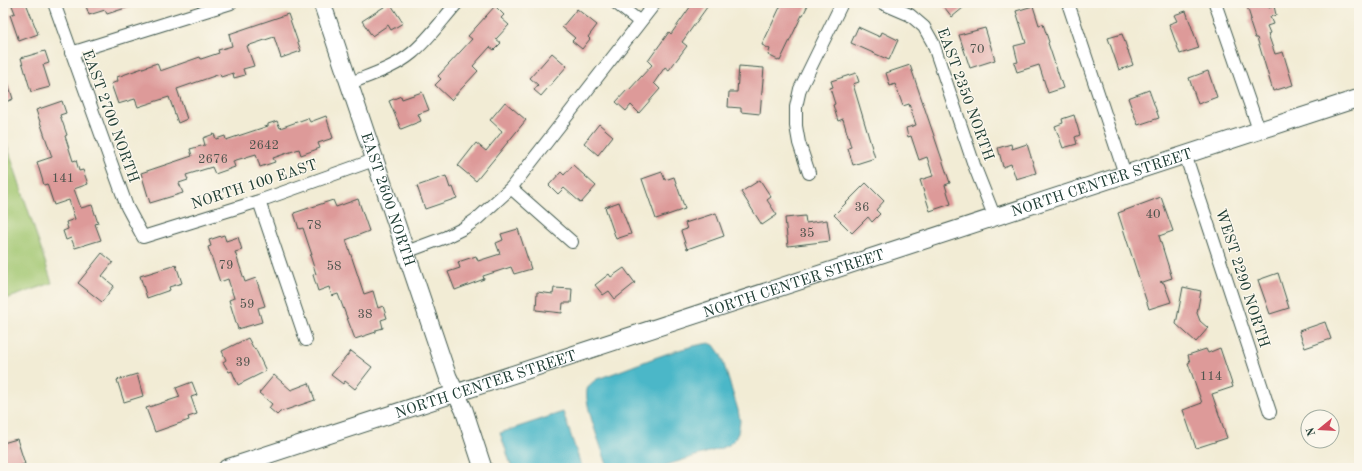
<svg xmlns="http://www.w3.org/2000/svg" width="1362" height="471" font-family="'Old Standard TT',serif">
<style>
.green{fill:#a1c670;stroke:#608252}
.water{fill:#4cb7c8;stroke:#367a7e}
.building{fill:#dd9a99}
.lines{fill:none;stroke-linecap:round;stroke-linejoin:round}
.street-casing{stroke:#3f574c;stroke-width:14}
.secondary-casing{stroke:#3f574c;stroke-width:19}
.street{stroke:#fff;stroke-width:12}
.secondary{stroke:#fff;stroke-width:17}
.labels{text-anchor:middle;stroke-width:3;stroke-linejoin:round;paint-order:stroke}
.number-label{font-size:13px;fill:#4e544d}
.street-label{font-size:15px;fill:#1f3d34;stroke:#fbf7ec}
</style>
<rect width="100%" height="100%" fill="#fbf7ec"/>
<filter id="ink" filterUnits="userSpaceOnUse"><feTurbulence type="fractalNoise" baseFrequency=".025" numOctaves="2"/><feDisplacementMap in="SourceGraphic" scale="8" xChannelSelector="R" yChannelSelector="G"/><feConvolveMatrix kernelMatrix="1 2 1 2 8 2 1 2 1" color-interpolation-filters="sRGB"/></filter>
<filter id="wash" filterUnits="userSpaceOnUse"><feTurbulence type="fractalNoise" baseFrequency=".012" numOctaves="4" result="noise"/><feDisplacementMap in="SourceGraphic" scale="16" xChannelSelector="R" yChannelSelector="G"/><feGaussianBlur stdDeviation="0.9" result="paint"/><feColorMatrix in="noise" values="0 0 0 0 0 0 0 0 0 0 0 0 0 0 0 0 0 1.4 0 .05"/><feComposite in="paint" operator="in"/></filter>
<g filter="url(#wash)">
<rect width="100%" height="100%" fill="#f2ecd5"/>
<path class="green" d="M3,133l49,150 -49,17z"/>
<path class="water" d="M709,343l5,2 7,10 17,55 2,11 -2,12 -3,6 -6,6 -10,4 -59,18 -6,1h-44l-4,-6c-5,-16 -22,-57 -19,-72 1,-5 6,-8 10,-11 37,-12 73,-30 112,-36z
M563,412l19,56h-70l-12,-35z"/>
<g id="blocks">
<path class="building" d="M11,3h15l12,31 -19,7 -9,-26 5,-2z
M85,3h49l1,2 -28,9 -2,-4 -16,5z
M390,3l13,20 -12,7 -3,-5 -16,11 -10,-15z
M693,3h17l-28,39 5,4 -18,24 -4,-3 -11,16 6,6 -21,24 -8,-8 -5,6 -10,-9 12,-13 1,1 23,-25 -4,-4 21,-29 2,2z
M782,3h27l-6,12h-1l-22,46 -12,-6 2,-6 -8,-4z
M941,3h28l-17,14z
M1246,3h21l2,5 5,-2 2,9 -6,2 3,7 -6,2 3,7 -2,1 7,20 8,-2 10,33 -20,6 -16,-53h-2l-6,-18 2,-1z
M495,6l9,9 -3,3 8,7 -13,14 5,4 -7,7 -4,-3 -17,19 5,5 -27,29 -16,-15 6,-6 -3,-3 34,-37 -4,-3z
M1033,6l6,19 4,-1 6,18 -1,1 15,45 -15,5 -9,-28 -22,7 -3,-9 4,-1 -4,-16 12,-3 -10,-32z
M577,9l20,16 -9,12 2,2 -8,10 -10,-8 3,-3 -13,-11z
M1186,11l13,37 -19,6 -11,-30 8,-3 -3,-6z
M288,14l13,37 -20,7 -7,-21 -27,9 7,20 -11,3 2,6 -11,3 -1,-5 -12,4 -1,-3 -43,15 10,30 -9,4 -9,-26 -31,10 -3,-8 -17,5 -7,-20 7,-3 -1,-4 40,-14 3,8 40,-14 1,2 18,-6 -1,-3 14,-4 -3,-12z
M858,27l22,10 2,-5 16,8 -9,20 -38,-17z
M985,28l10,32 -25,8 -11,-33z
M1122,34l11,31 -14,5 -11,-32z
M45,51l4,12 -6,2 7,22 -19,5 -10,-34z
M552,53l15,13 -26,30 -7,-6 4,-5 -8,-7z
M910,65l40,118 -5,2 6,19 -21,7 -10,-31 13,-4 -6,-19 -8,3 -8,-24 -3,1 -2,-9 10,-3 -7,-21 -6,2 -8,-22 -5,2 -4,-13z
M739,66l25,2 -4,46 -19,-2v-4l-13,-1 1,-15h8z
M1208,71l9,26 -19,7 -9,-26z
M3,73h2l8,26 -10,4z
M856,73l3,9 -6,2 22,74 -22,7 -5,-17 3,-1 -8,-28 -5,2 -5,-16 2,-1 -5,-16 3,-1 -2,-6z
M1149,90l10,28 -21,7 -10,-27z
M422,92l7,18 -11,4 3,7 -20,8 -12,-28 12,-5 1,3z
M62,101l4,12 -6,2 7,20 -2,1 8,25 3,-1 3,11 4,-1 5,14 -14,5 7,19 11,-3 6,18 -3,1 6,16 -26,8 -4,-10 -5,2 -3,-9 5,-2 -2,-7 9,-3 -6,-19 -15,5 -7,-21 -3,1 -7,-23 15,-5 -16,-47z
M505,102l21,18 -50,61 -18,-15 18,-23 10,8 14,-17 2,-3 -12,-11z
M1074,115l6,20 -5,2 2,7 -14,4 -8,-22 8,-3 -1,-4z
M326,116l7,22 -15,5 2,5 -19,7 -2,-6 -26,9 2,4 -15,5 -4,-13 -23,7 2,6 -20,7 -3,-7 -26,8 2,5 -9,3 4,10 -33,10 -9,-30 51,-17 -2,-7 15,-4 -2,-7 11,-4 2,5 9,-3 1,4 42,-14v-2l9,-3 3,7 28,-10 2,4z
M599,124l14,12 -15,19 -14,-12z
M1011,144l1,5 15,-5 9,29 -20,6 -5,-15 -8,3 -5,-19z
M573,165l23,21 -15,17 -17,-15 -6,6 -9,-9 12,-13 3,3z
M662,172l3,8 9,-3 11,32 -29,10 -14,-40z
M446,176l4,12 3,-1 4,11 -32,11 -8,-23z
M760,180l11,17 -4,3 10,15 -15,10 -21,-33z
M866,183l18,18 -8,9 4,4 -8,8 -4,-5 -16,16 -18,-18z
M1161,197l12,34 -14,5 13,42 -12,4 4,1 7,19 -22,7 -31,-96z
M358,199l11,32 -23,9 18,54 9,-3 5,17 5,-2 4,12 -6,2 2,8 -7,2v2l-21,7 -17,-45 -6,2 -3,-9 -11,4 -5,-16 3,-1 -6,-19h2l-9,-27 -4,1 -5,-16 39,-13 3,7z
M619,202l12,32 -15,5 -11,-32z
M716,213l8,23 -37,13 -6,-18 6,-2 -2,-6z
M805,216l1,7 21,-3 3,21 -42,5 -3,-28z
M518,229l13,40 -17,5 -3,-7 -28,9 1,3 -29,11 -7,-18 12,-4 -2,-6 18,-6 2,5 22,-7 -4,-11 7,-3 -2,-6z
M224,235l2,6 12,-4 4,13 -7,2 10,30 11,-4 9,28 -7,2 4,14 -24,7 -9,-29 5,-2 -6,-19 -8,3 -12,-35 3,-1 -2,-6z
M102,253l11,9 -11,14 12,10 -12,16 -24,-19z
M176,265l6,18 -13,4 1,3 -23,8 -7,-22z
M624,268l11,15 -20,16 -6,-8 -6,4 -8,-10 14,-11 2,3z
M1278,273l11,35 -19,6 -12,-34z
M1183,287l18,4 -4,22 3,8 8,7 -12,14 -20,-18z
M554,288l18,1 -1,14h-8l-1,10 -26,-3 1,-18 16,2z
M1325,322l6,17 -26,9 -6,-17z
M248,338l6,11 1,-1 11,23 -28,14 -6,-14 -3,1 -6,-10 3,-2 -4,-9z
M1220,348l13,39 -21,7 15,44 -31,10 -13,-38 19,-7 -14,-40 2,-1 -2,-7 18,-6 2,4z
M351,351l21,16 -17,22 -10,-8 -2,3 -12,-9z
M137,374l6,22 -19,6 -7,-22z
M274,375l17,15 18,-7 6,17 -35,12 -3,3 -8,-7 3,-4 -13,-11z
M192,382l5,13 -6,2 6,17 -9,3 1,3 -34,12 -9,-24 34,-11 -4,-9z
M17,439l8,25 -11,4h-11v-25z"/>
</g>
</g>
<g filter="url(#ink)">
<use href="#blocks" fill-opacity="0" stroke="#3f574c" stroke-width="1"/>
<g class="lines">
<defs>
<path id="street" d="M54,3l73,204 16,30 116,-36 115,-41
M616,3l24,19
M882,3l28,12 14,12 9,16 41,122 21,53
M1068,3l57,171
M1215,3l44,127
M71,53l160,-50
M348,84c22,-9 46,-16 64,-31 17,-14 30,-33 45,-50
M1185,154l85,258
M809,173l-10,-30 -3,-17v-19l4,-18 42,-86
M511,188l61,54
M259,201l47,139
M406,252l40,-15 18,-9 14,-10 33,-30 144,-185"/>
<g id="secondary">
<path id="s1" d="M322,3l126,374 16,33 19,58"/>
<path id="s2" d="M227,468c378,-122 755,-247 1132,-370"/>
</g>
</defs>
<use href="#street" class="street-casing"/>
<use href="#secondary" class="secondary-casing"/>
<use href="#street" class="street"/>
<use href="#secondary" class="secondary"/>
</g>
</g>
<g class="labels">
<g class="number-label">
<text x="977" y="53">70</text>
<text x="264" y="149">2642</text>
<text x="213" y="163">2676</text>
<text x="63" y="182">141</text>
<text x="862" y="211">36</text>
<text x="1153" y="218">40</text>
<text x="314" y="229">78</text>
<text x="807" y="237">35</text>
<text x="226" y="269">79</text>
<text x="334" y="270">58</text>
<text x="247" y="308">59</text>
<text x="365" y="318">38</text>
<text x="243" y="366">39</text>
<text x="1211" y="380">114</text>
</g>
<g class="street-label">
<text transform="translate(966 94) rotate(70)" y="5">EAST 2350 NORTH</text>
<text transform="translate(111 116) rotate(70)" y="5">EAST 2700 NORTH</text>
<text dy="5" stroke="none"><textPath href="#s2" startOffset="920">NORTH CENTER STREET</textPath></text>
<text transform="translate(254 184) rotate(-18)" y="5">NORTH 100 EAST</text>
<text dy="5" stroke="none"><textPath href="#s1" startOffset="207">EAST 2600 NORTH</textPath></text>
<text transform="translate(1243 278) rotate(72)" y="5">WEST 2290 NORTH</text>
<text dy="5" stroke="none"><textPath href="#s2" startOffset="596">NORTH CENTER STREET</textPath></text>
<text dy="5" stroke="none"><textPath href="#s2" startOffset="272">NORTH CENTER STREET</textPath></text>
</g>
</g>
<rect width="1362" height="471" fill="none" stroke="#fbf7ec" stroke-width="16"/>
<g transform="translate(1320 429) rotate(252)"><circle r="19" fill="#fbf7ec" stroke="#a3ada2"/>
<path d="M0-3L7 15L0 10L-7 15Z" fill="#d1495b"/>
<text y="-6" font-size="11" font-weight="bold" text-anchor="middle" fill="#1f3d34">N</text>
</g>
</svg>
